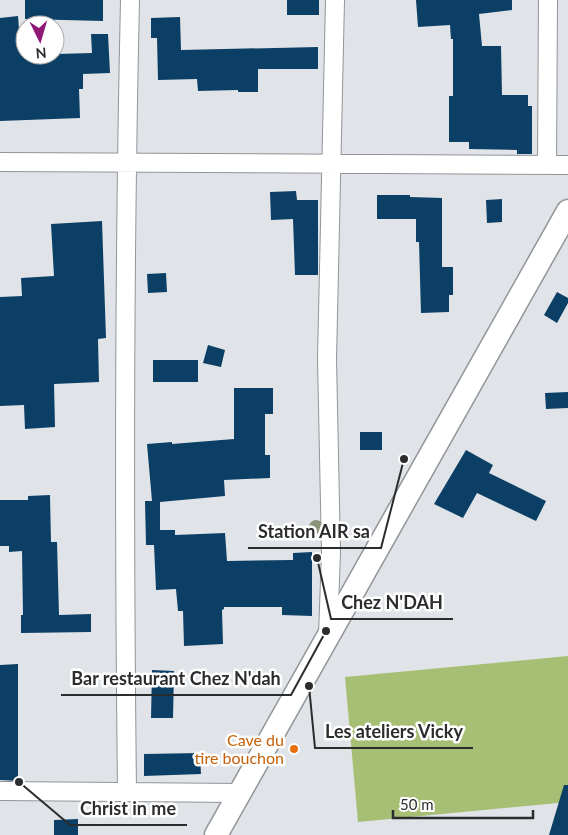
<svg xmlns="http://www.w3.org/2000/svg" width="568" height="835" font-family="Lato,sans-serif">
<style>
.green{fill:#a6bf75}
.building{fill:#0c3f65}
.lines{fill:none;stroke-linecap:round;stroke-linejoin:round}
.minor-casing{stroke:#919598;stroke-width:20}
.tertiary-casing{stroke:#919598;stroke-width:25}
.minor{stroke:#fff;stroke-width:18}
.tertiary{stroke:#fff;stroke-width:22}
.tree{fill:#889377}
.food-dot{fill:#e8710a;stroke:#fff;stroke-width:2}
.labels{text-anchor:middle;stroke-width:5;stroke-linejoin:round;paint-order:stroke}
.food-label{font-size:16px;fill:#c56008;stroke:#fff;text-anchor:end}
.leader{fill:none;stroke:#2b2c2e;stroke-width:2}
.callout-dot{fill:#2b2c2e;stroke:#fff;stroke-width:2}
.callout-label{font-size:18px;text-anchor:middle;font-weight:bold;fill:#2b2c2e;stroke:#fff;stroke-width:5;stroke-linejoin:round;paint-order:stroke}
</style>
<rect width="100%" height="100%" fill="#e0e4e8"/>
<path class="green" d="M568,656v146l-210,20 -13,-145z"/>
<path class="building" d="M25,0h78v21l-78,-2z
M287,0h32v15h-32z
M416,0h96v10l-33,4 3,32h19l1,49h26v11h4v48h-15v-4l-48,-1v-7h-20v-46h4v-57h-2l-1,-14 -32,2z
M18,16l3,39 71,-2 -1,-19h17l2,39 -27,1v15h-4l1,29 -80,3v-103z
M180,17l1,33 137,-3v22h-60v23h-20v-2l-40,1 -1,-12 -39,1 -1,-42h-6v-20z
M296,191l1,9h21v75h-23l-2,-56 -22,1 -1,-28z
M377,195h33v2l32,1v69h11v28h-4v17l-28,1 -2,-71h-3v-23h-39z
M502,199v23l-15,1 -1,-23z
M102,221l4,117 -8,1 1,43 -45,2 1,43 -30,2 -1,-24 -24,1v-109l22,-1 -1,-18 33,-2 -3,-52z
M166,273l1,19 -19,1 -1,-19z
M557,292l11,6v5l-11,20 -13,-8z
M208,345l17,5 -4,17 -18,-4z
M153,360h45v22h-45z
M234,388h39v26h-8v41h5v23l-46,2 1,16 -65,6v28h15v5l50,-2 2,28 66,-1v-7l19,-1v64l-30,-1v-8h-58v2l-2,1 1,34 -39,2 -1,-35h-5l-2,-22 -20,1 -2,-45h-8l-1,-44h7l-5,-57 25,-2v2l62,-5z
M568,392v16l-22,1 -1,-16z
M360,432h22v18h-22z
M466,450l27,15 -4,8 57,28 -10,20 -59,-28 -14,25 -29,-14z
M50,495l1,47h6l2,73 32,-1v18l-70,1v-18h2l-1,-64 -13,1v-6h-9v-46h28v-4z
M18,664v117l-18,-1v-115z
M152,670l22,1 -1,47h-22z
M200,753l1,21 -57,2v-22z
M564,785h4v50h-19z
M78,819v16h-24v-15z"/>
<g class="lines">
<defs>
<path id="minor" d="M0,162l568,3
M547,165l1,-165
M328,635l3,-83 -4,-193 8,-359
M0,791l240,2
M127,792c-3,-264 -3,-528 3,-792"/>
<path id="tertiary" d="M216,835l352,-624"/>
</defs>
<use href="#minor" class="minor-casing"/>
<use href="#tertiary" class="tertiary-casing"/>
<use href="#minor" class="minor"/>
<use href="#tertiary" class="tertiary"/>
</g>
<circle class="tree" cx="316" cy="527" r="7"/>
<circle class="food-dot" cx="294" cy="749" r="5"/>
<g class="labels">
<g class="food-label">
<text x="284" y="746">Cave du<tspan x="284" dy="18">tire bouchon</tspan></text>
</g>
</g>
<path class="leader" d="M404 459L381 548H248M317 558L331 619H453M326 631L291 695H61M309 686L315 748H473M19 782L70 825H187"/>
<g class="callout-dot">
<circle cx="404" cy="459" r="5"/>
<circle cx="317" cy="558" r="5"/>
<circle cx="326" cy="631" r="5"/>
<circle cx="309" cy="686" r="5"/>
<circle cx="19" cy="782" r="5"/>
</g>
<g class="callout-label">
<text x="314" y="538">Station AIR sa</text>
<text x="392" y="609">Chez N'DAH</text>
<text x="176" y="685">Bar restaurant Chez N'dah</text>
<text x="394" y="738">Les ateliers Vicky</text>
<text x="128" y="815">Christ in me</text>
</g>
<g transform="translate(40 40) rotate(175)"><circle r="24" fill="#ffffff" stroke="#aaabab"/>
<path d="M0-4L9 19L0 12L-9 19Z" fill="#901877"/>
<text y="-8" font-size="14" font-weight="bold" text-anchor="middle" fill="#2b2c2e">N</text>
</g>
<path d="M393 810v8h140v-8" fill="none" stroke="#2b2c2e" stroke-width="2.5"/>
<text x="400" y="810" font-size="15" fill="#2b2c2e" stroke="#ffffff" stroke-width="4" paint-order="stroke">50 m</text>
</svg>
